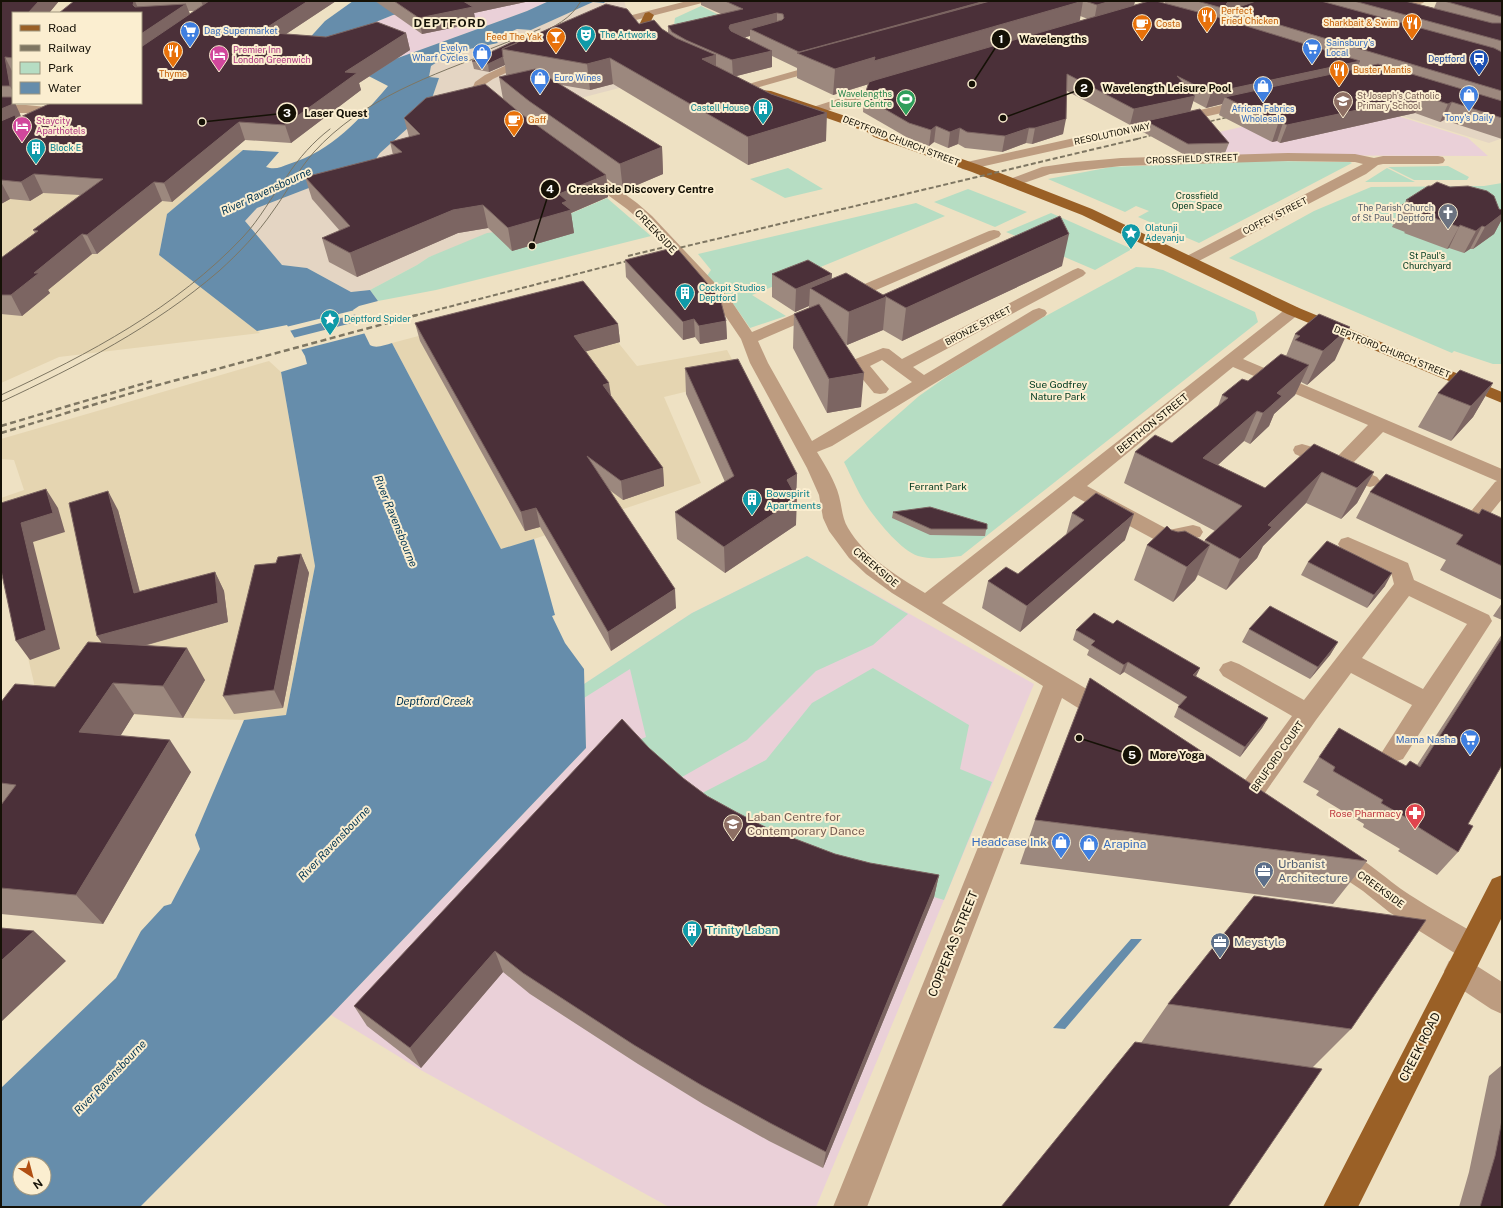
<svg xmlns="http://www.w3.org/2000/svg" width="1503" height="1208" font-family="'Public Sans',sans-serif">
<style>
.commercial{fill:#e4d5c3}
.built{fill:#e5d5b1}
.education{fill:#ead0d8}
.green{fill:#b6ddc3}
.water{fill:#668dab;fill-rule:evenodd}
.pier{fill:#eee1c3}
.lines{fill:none;stroke-linecap:round;stroke-linejoin:round}
.minor{fill:#bd9c80;fill-rule:evenodd}
.tertiary{fill:#bd9c80;fill-rule:evenodd}
.primary{fill:#9a6026;fill-rule:evenodd}
.tram{stroke:#7e7662;stroke-width:1}
.rail-far2{stroke:#7e7662;stroke-width:1.5;stroke-dasharray:4 2;stroke-linecap:butt}
.rail-far1{stroke:#7e7662;stroke-width:2;stroke-dasharray:5 2.5;stroke-linecap:butt}
.rail{stroke:#7e7662;stroke-width:2.5;stroke-dasharray:6 3.5;stroke-linecap:butt}
.wall{fill:#9c887e;fill-rule:evenodd}
.shaded-wall{fill:#7c6562}
.building{fill:#4b3039;stroke:#7c6562}
.labels{text-anchor:middle;stroke-width:4;stroke-linejoin:round;paint-order:stroke}
.far-food-label{font-size:9px;fill:#c56008;stroke:#fbeed0;text-anchor:start}
.far-shop-label{font-size:9px;fill:#366cbe;stroke:#fbeed0;text-anchor:start}
.far-culture-label{font-size:9px;fill:#0d838f;stroke:#fbeed0;text-anchor:start}
.far-hotel-label{font-size:9px;fill:#b23c85;stroke:#fbeed0;text-anchor:start}
.far-transit-label{font-size:9px;fill:#164399;stroke:#fbeed0;text-anchor:end}
.far-leisure-label{font-size:9px;fill:#27864d;stroke:#fbeed0;text-anchor:end}
.far-education-label{font-size:9px;fill:#785e54;stroke:#fbeed0;text-anchor:start}
.far-street-label{font-size:9px;fill:#151106;stroke:#fbeed0}
.far-park-label{font-size:9px;fill:#013a1f;stroke:#fbeed0}
.far-worship-label{font-size:9px;fill:#5b616d;stroke:#fbeed0;text-anchor:end}
.street-label{font-size:10px;fill:#151106;stroke:#fbeed0}
.park-label{font-size:10px;fill:#013a1f;stroke:#fbeed0}
.culture-label{font-size:10px;fill:#0d838f;stroke:#fbeed0;text-anchor:start}
.shop-label{font-size:10px;fill:#366cbe;stroke:#fbeed0;text-anchor:end}
.health-label{font-size:10px;fill:#be3a42;stroke:#fbeed0;text-anchor:end}
.water-label{font-size:11px;font-style:italic;fill:#003452;stroke:#fbeed0}
.far-district-label{font-size:12px;font-weight:bold;letter-spacing:1px;fill:#151106;stroke:#fbeed0}
.near-education-label{font-size:12px;fill:#785e54;stroke:#fbeed0;text-anchor:start}
.near-shop-label{font-size:12px;fill:#366cbe;stroke:#fbeed0;text-anchor:end}
.near-service-label{font-size:12px;fill:#4e5e75;stroke:#fbeed0;text-anchor:start}
.near-culture-label{font-size:12px;fill:#0d838f;stroke:#fbeed0;text-anchor:start}
.near-street-label{font-size:12px;fill:#151106;stroke:#fbeed0}
.leader{fill:none;stroke:#151106;stroke-width:1.5}
.callout-dot{fill:#151106;stroke:#fbeed0;stroke-width:1.5}
.mark-label{font-size:12px;text-anchor:middle;font-weight:bold;fill:#fff}
.callout-label{font-size:11px;text-anchor:middle;font-weight:bold;fill:#151106;stroke:#fbeed0;stroke-width:4;stroke-linejoin:round;paint-order:stroke}
</style>
<rect width="100%" height="100%" fill="#eee1c3"/>
<path class="commercial" d="M606,1h18l26,79 -131,34 84,81 -174,62 -12,8 -47,25 -19,2 -44,-24 -25,-3 -37,-44 12,-13 57,-22 51,-11 15,-22 48,-43 11,-32 -10,-1 2,-11 14,-9 20,-7 33,-6 -5,-5 24,-10 14,1 62,-28 11,1z
M1407,92l95,47h-2l-11,4 -116,-36z"/>
<path class="built" d="M128,147l115,3 -76,64 -8,40 101,79 -201,24 -58,26v-198z
M576,290l61,76 90,-16 15,28 -78,19 37,86 -200,67 -109,-207 87,-23z
M269,361l12,11 34,194 -29,149 -42,5 -61,-2 -98,-7 -52,-7 1,-21 -33,-140v-45l23,-8 -10,-30 -13,-1v-20z"/>
<path class="education" d="M462,1h87l-22,10 -132,48 -29,-33 27,-11z
M1353,102l115,36 20,18 -260,-1 -18,-21z
M807,556l227,128 -218,523h-147l-250,-138 -88,-54 255,-267 -2,-64 108,-71z"/>
<path class="green" d="M701,6l30,15 -53,9 -4,-5 1,-7z
M1264,161l86,1 2,1 -153,80 -61,-26 11,-6 -13,-5 -11,6 -77,-33 63,-12z
M1448,166l21,11 -2,3h-53l-26,-13z
M788,168l35,21 -38,9 -35,-19z
M1387,168l28,14h-50z
M1502,183v181h-9l-39,-13 -2,2 -223,-95 85,-47 57,-24 113,-1z
M968,189l59,23 -32,15 -61,-25z
M607,198l44,38 -215,54 -58,11 -8,-11 47,-25 12,-8 58,-24 52,-6z
M916,203l29,13 -193,79 34,21 -36,12 -18,-26 -25,-26 4,-6 -13,-16z
M1051,213l81,36 -37,21 -89,-38z
M1136,267l17,1 10,2 92,42 3,10 -297,234c-15,2 -29,4 -43,0 -16,-5 -39,-33 -49,-47 -10,-14 -17,-31 -25,-47l75,-66 30,-21 82,-51z
M807,556l101,58 -35,31 -57,26 -69,69 -72,41 -41,-39 12,-5 -16,-68 -46,29v-14l108,-71z
M873,668l96,57 -9,44 32,13 -48,118 -10,-3 -249,-95 81,-42 46,-57z"/>
<path class="water" d="M353,1h109l-69,14 -27,11 29,33 132,-48 22,-10h57l-2,2 -11,-1 -62,28 -14,-1 -23,10 4,4 -33,7 -20,7 -14,9 -2,11 10,1 -11,32 -48,43 -15,22 -51,11 -57,22 -12,13 37,44 25,3 44,24 19,-2 8,11 -19,5 -6,4 17,35c6,4 15,0 22,-2l109,206 33,-10 21,76 -3,1 13,27 19,26 2,79 -255,267 -191,192h-139v-119l115,-110 25,-47 23,-25 7,-2 29,-55 -5,-14 49,-115 42,-5 29,-149 -34,-194 26,-8 -2,-8 -18,-31 -30,6 -98,-76 8,-41 76,-64 36,2 -13,15c9,3 15,0 23,-3 43,-13 71,-45 99,-78l-35,-18 -59,-13 31,-34zM20,1164h24v24h-24z
M1131,939h11l-77,90 -12,-1z"/>
<path class="pier" d="M355,310l2,4 -68,17 -3,-4z
M360,321l6,12 -66,17 -7,-12z"/>
<g class="lines">
<path class="minor" d="M687,1h17l-2,2 -97,25 -5,-3 1,-2z
M1410,1h15l-2,2 -28,9 -5,-3 1,-2z
M533,53l5,3 -1,2 -44,21 -9,6v3l17,15 2,3 -2,3h-8l-21,-20 3,-7 10,-7z
M826,62l6,3 -2,2 -74,21 -4,-1 -2,-2 2,-2z
M1249,99l4,1 2,3 -2,3 -286,64 -5,-1 -2,-3 2,-3 5,-1z
M1,105h25l31,3 4,1 2,3 -2,3 -4,1 -31,-3h-25z
M1288,153l67,1 19,4 9,-2h55l5,1 2,3 -2,3 -5,1h-55l-5,1 -12,9 -171,89 -5,2 -5,-2 -3,-3 3,-3 178,-93 -8,-2 -67,-1 -167,5 -71,8 -38,13 -5,-1 -2,-3 2,-3 35,-13 34,-5 45,-4z
M584,167l5,1 48,35 15,13 78,83 22,33 237,-101 5,-1 5,1 2,3 -2,3 -241,104 10,22 44,78 100,-59 -30,-22 -12,6 19,23 -3,4 -6,1 -6,-1 -24,-29 3,-4 30,-12 6,1 13,10 171,-89 5,-2 5,2 3,3 -3,3 -170,91 11,8 109,-65 6,-2 6,2 2,3 -2,3 -213,130 -15,6c8,13 18,29 22,44 3,11 3,22 9,32 17,29 49,48 77,65l362,-285 6,-2 6,2 2,3 -2,3 -56,45 259,110v30l-13,16 -7,2 -7,-2 -3,-5 23,-28 2,-1 -114,-49 -32,33 26,12 3,4 -3,4 -7,2 -7,-2 -68,-31 -2,-4 2,-4 7,-2 7,2 27,12 32,-33 -135,-58 -146,119 82,44 24,-5 7,2 3,5 -3,5 -34,7 -7,-2 -85,-46 -132,107 175,104 3,7 -3,7 -9,3 -9,-3 -37,-23 -195,509h-34l210,-521 -151,-93 -26,-19 -17,-16 -20,-27 -6,-13 -4,-23 -12,-27 -57,-105 -9,-24 -23,-34 -76,-83 -15,-13 -48,-35 -2,-3 2,-3z
M1348,537l60,26 6,17 75,35 3,6 -89,138 -9,3 -9,-3 -3,-7 30,-47 -61,-32 -35,47 -61,87 -9,3 -9,-3 -4,-8 4,-8 55,-75 -69,-40 -4,-6 4,-6 8,-3 8,3 65,36 90,-116 -3,-12 -50,-23 -3,-5 3,-5zM1409,596l58,28 -44,65 -61,-31z
M1333,844c29,11 51,34 77,51 23,15 48,28 71,42l4,10 -4,10 -10,4 -10,-4 -72,-45 -26,-21 -40,-27 -4,-8 4,-8z
M1459,957l10,4 33,21v32l-11,-5 -42,-28 -5,-10 5,-10z"/>
<path class="tertiary" d="M894,81l4,1 2,2 -2,2 -77,27h-8l-2,-3 2,-3z"/>
<path class="primary" d="M649,12l5,3 -4,8 18,23 -1,2h-8l-17,-21 -2,-4 5,-10z
M741,85l14,4 16,2 104,35 7,5 100,35 110,43 207,99 203,84v11l-215,-89 -205,-99 -110,-43 -98,-35 -7,-5 -101,-35c-10,0 -24,0 -31,-9l2,-2z
M1502,875v42l-144,290h-35l169,-328z"/>
<path class="tram" d="M536,35c18,-8 35,-16 45,-34
M490,49l50,-20
M1,395c88,-41 175,-87 242,-158 17,-18 29,-41 44,-61 12,-18 26,-34 43,-47
M1,402c77,-36 153,-75 218,-131 20,-18 39,-38 54,-60 14,-19 25,-41 41,-59 48,-53 118,-77 183,-102"/>
<path class="rail-far2" d="M1199,124l38,-9
M1137,139l24,-6"/>
<path class="rail-far1" d="M666,251l475,-113
M628,256l45,-11
M413,316l222,-57"/>
<path class="rail" d="M1,426l151,-45
M1,433l157,-48 259,-70"/>
</g>
<path class="wall" d="M1,1h58l-10,12h-36v90h5v1h-3l5,10 1,3 120,-14 -67,-102h262l-50,33 40,3 80,-4 4,17 -51,33 2,7 -70,53 -46,-3 -73,62 -10,-1 -65,53h-5l-44,36 2,3 -28,23 -21,-2v-56l34,-25 -2,-3 47,-35 -37,-2 -13,8 -20,-2 -9,5zM189,11h5l-4,3z
M375,1h155l-56,12 2,10 -54,11z
M701,1h434l-1,4 9,-2 -6,-2h21h-1l8,2v-2h240l29,7 3,-7h65v138l-58,-19 -4,2 -25,-9 -135,30 -3,-2 -5,1 -53,-27 3,-11 -16,4 -13,-7 -3,11 -60,13 -63,-34 -4,43 -31,10 -6,-1 -24,9 -37,-4 -7,-4 -10,4 -14,-6 -5,4 -21,-8 -45,-26 1,-15 5,-13 -36,11 -36,-17v-10l-25,-12v11l-36,9 90,65 -78,24 -135,-81 -23,6 -29,-5 101,62 1,27 -40,17 -16,-12 1,18 -37,16 3,20 -62,18 -24,-23 -30,5 -101,44 -28,-15 -7,-24 18,-7 -28,-32 -7,-22 88,-22 -3,-13 19,-5 -5,-19 99,-19 -4,-22 9,-2h-2l-1,-10 -16,7 -15,-3 -2,-8 45,-18 122,-19 23,5 6,4v-7l53,-12 -20,-9zM1080,16l8,3 -9,2zM750,36v4l-5,-3z
M1146,121l83,22 -4,10 -40,2 -42,-23z
M1431,186l71,24v9l-8,15 -21,15h-3l-6,4 -15,-5 -2,1 -43,-16 1,-1 -13,-5 10,-22 3,-2 1,-3z
M625,260l101,61 1,18 -27,5 -5,-7 -12,3 -57,-63z
M1062,266l-160,75 -19,-11 -36,15 -2,-1 16,63 -34,6 -34,-65 1,-34 15,-6v-2l-14,6 -23,-15v-23h60l-1,5 52,16z
M1319,314l16,46 -28,25 -6,-3 -6,13 -21,19 -5,12 -19,18 -6,-3 -26,24 47,23 49,-44 60,28 -17,31 -16,16 -35,-16 -43,43 -6,12 -31,32 -28,-15 -3,5 -22,22 -39,-22 13,-35 24,-15 33,12 1,-2 10,-9 -91,-48 11,-31 37,-9 46,-37 4,-11 26,-14 38,-25 9,-22z
M415,323l203,1 2,18 -34,9 25,46 52,71 1,18 -41,14 -15,-11 68,119 -65,43 -71,-124 -15,4 -105,-190z
M685,368l112,106 -1,21v30l-71,48 -48,-34 -2,-27 50,-30 -39,-88z
M1493,383l-20,34 -22,24 -33,-14 20,-34z
M1370,492l132,26v82l-62,-30 6,-10 -90,-42z
M118,510l22,82 75,-20 9,19 4,31 -84,24 61,34 -22,38 -49,-4 -14,22 71,36 -88,152 -102,-10v-212l54,-15 46,-44z
M893,512l94,12 -2,12 -55,-1 -38,-17z
M1072,513l53,27 -105,92 -38,-24 6,-27 30,-7 48,-39z
M301,554l8,19 -26,135 -49,6 -11,-18 53,-133z
M1308,562l77,24 -18,22 -66,-33z
M1502,603v17l-9,-4z
M1113,624l87,44 -4,8 72,42 -6,10 -22,29 -66,-40 5,-12 -55,-33 -4,3 -33,-20 2,-5 -16,-10 3,-10z
M1249,629l89,13 -8,13 -20,24 -68,-37z
M1502,634v131l-34,59 -10,28 -21,23 -39,-24 2,-2 -37,-22 1,-3 -48,-29 3,-4 -16,-9 16,-25 87,9 4,-5 7,4z
M649,748l34,30 24,18 29,16 33,17 66,25 35,9 69,12 -5,22 -111,271 -54,-27 -66,-37 -65,-40 -108,-70 -27,-22 -82,96 -54,-42 -13,-20z
M1035,820l332,41 -34,43 -313,-40z
M1168,1004l183,25 -39,39 -171,-25z
M1502,1065v142h-43l10,-35 20,-96z"/>
<path class="shaded-wall" d="M39,1h20l-10,12h-21z
M134,1h1l5,12 -7,-8z
M201,1h17l-13,10z
M308,1h28l-71,47 -5,-16z
M461,1h69l-56,12 2,10 -54,11 -3,-16z
M985,1h52l-238,52v-1z
M1083,1l-4,24 -207,58 -39,12 2,-26 40,-12z
M1111,1h24l-2,8 -39,12 3,-16z
M1229,1h42l-33,11 -13,-4 1,-4z
M186,4l6,16 -51,35v-21z
M777,13v16h-27v7l-19,5 -2,-13 1,-3z
M406,33l4,17 -51,33 2,7 -70,53 -6,-18 60,-53z
M772,51v16l-39,10 -1,-17z
M716,55v26l-14,-22z
M5,57l8,16v19l-3,-6z
M503,57l2,8 -16,7 -1,-8z
M610,58l3,26 -23,6 -3,-26z
M1360,61l-6,15 -129,21 -3,7 -16,4 5,-15z
M1195,96l-5,16 -60,13 4,-16z
M1423,96l-8,17 -135,30 7,-18z
M12,97l1,2v4h2l5,11 2,8 -21,9v-22z
M1452,102l-8,18 -4,2 8,-18z
M827,113l-1,28 -78,24v-28z
M1066,119l-3,15 -31,10 3,-16z
M239,122l6,18 -73,62 -8,-19z
M1283,123l-6,18 -5,1 6,-18z
M936,126l-2,16 -5,4 2,-16z
M960,128l-2,16 -10,4 2,-16z
M1029,128l-3,15 -24,9 3,-16z
M662,147l1,27 -40,17 -3,-27z
M34,174l9,19 -13,8 -9,-19z
M606,175l2,22 -37,16 3,20 -62,18 -4,-23 51,-34z
M1,182l9,17 -9,5z
M154,182l8,19 -65,53 -10,-19z
M483,205l5,23 -30,5 -101,44 -7,-24 103,-43z
M1502,214v5l-8,15 -21,15 12,-22z
M1460,225l-11,23 -2,1 12,-22z
M1482,226l-12,23 -6,4 12,-22z
M82,234l10,20 -44,36 2,3 -28,23 -11,-21 23,-22z
M1069,234l-7,32 -160,75 4,-33z
M832,274l-2,23 -20,-9 -1,18 -14,6 1,-23z
M886,297l-3,33 -36,15 2,-33z
M694,319l1,18 -12,3v-18z
M726,321l1,18 -27,5 -1,-18z
M618,324l2,18 -43,12 -3,-18z
M1350,327l-15,33 -28,25 16,-34z
M1309,365l-14,30 -21,19 -5,12 -19,18 13,-31 14,-20z
M864,373l-3,34 -34,6 2,-34z
M609,383l3,19 -9,-17z
M1493,383l-20,34 -22,24 20,-35z
M1257,411l-13,30 -47,43 6,-26z
M663,468l1,18 -41,14 -2,-19z
M1322,472l-16,31 -43,43 -6,12 -31,32 14,-31 28,-34z
M1374,472l-17,31 -16,16 16,-31z
M797,474l-1,25 1,-1 -1,27 -71,48 -1,-26 63,-67z
M46,489l12,19 7,24 -32,10 27,107 -30,11 -14,-19 5,-118z
M108,491l10,19 27,102 -11,-19z
M536,508l4,19 -15,4 -4,-19z
M1134,514l-9,26 -105,92 7,-26z
M1210,545l-15,35 -22,22 14,-35z
M301,554l8,19 -26,135 -9,-18z
M215,572l9,19 4,31 -118,33 -13,-19z
M1392,573l-7,13 -18,22 7,-13z
M675,589l1,19 -65,43 -3,-19z
M1338,642l-8,13 -20,24 8,-12z
M187,648l18,32 -22,38 -20,-32z
M1128,662l-4,10 -4,3 4,-10z
M1200,668l-5,10 -2,-3z
M113,683l21,31 -31,50 -24,-32z
M1268,718l-6,10 -22,29 5,-10z
M170,740l21,32 -88,152 -27,-29z
M939,875l-5,22 -111,271 3,-16z
M34,931l32,30 -65,61v-61z
M495,951l8,21 -82,96 -11,-20z"/>
<path class="building" d="M1,1h38l-11,12h-15v45l-8,-1 5,29h-9z
M74,1h60l-1,4 2,2 51,-3 -45,30v-21h-82z
M209,1h99l-48,31 66,5 51,-15 29,11 -61,39 12,1 -72,52 -46,-3 -75,61 -10,-1 -67,53 -5,-1 -48,39h5l-28,22h-10v-37l37,-27 -5,-1 70,-51 -69,-5 -13,8 -20,-2v-59l14,-6 1,4 35,-16h90v-56z
M394,1h69l10,6 -54,11z
M725,1h260l-186,51 -49,-23 32,-9 2,-2 -1,-4 -6,-1 -47,12 -1,3 2,3 41,20 -40,9 -46,-20 -14,-8 -4,-6 75,-17z
M990,1h93l-209,60 1,-4 -40,12 -38,-16z
M1085,1h26l-14,4z
M1149,1h7l61,16 143,44 -149,32 -34,-17 18,20 -61,13 -67,-35 -1,45 -31,9h-6l-24,8 -38,-4 -7,-4 -10,4 -14,-6 -5,4 -22,-7 -45,-26 5,-15 6,-2z
M1197,1h32l-3,3 3,3 7,1 20,-7h65l173,47 8,4v39l-276,-82z
M1354,1h51l87,22h10v-6l-58,-16h58v40z
M606,4l21,5 12,15 15,-4 8,9 14,9 40,17 -14,4 69,35 56,19 -79,24 -138,-79 -23,6 -85,-15z
M514,41l3,2 -15,6 1,8 -15,7 -16,-3z
M1378,64l124,37v17l-50,-16 -4,2 -25,-8 -136,29 -4,-2 -5,1 -53,-27z
M535,69l127,78 -42,17 -91,-63 -30,-24z
M485,84l35,29 86,62 -47,19 8,7 -5,2 9,7 -63,18 -25,-23 -30,5 -103,43 -28,-15 28,-12 -45,-49 97,-25 -12,-10 30,-8 -16,-16 22,-20z
M1,97h11l1,7 -12,5z
M1200,109l29,34 -41,1 -42,-23z
M1437,182l13,5 18,-1 19,5 7,5 5,13 3,1v4l-17,13 -3,-1 -6,5 -16,-6 -1,2 -44,-16 2,-1 -15,-5 7,-4 -3,-1 22,-14h3z
M1060,216l9,18 -163,74 -21,-12 1,1 -37,15 -39,-24 36,-15 37,22z
M676,247l44,51 6,23 -27,5 -5,-7 -11,3 -58,-62z
M808,260l24,14 -36,15 -24,-15z
M583,281l35,43 -44,12 35,47 -6,2 60,83 -42,13 -34,-25 88,133 -67,43 -72,-124 -15,4 -106,-189z
M819,304l45,69 -35,6 -35,-65z
M1319,314l31,13 -27,24 -28,-11 5,-4 -5,-2z
M1281,354l28,11 -32,28 5,3 -19,17 -6,-2 -54,47 62,30 49,-44 60,28 -17,16 -35,-16 -54,53 4,2 -32,32 -35,-19 37,-34 -107,-54 20,-17 17,8 56,-45 -6,-3 20,-16 6,2z
M738,359l59,115 -10,6 10,18 -73,49 -49,-35 59,-36 -49,-108z
M1460,370l33,13 -22,23 -33,-13z
M1386,474l93,40 3,-5 20,9v48l-46,-22 7,-9 -93,-43z
M46,489l7,24 -32,10 25,107 -30,11 -15,-71v-67z
M108,491l26,102 81,-21 3,31 -121,33 -28,-133z
M1096,493l38,21 -107,92 -39,-25 18,-14 12,7 66,-54 -12,-7z
M930,507l57,17v5h-56l-38,-17z
M1167,526l4,4 7,2 7,-1 25,14 -23,22 -40,-22z
M1327,541l65,32 -18,22 -66,-33z
M301,554l-27,136 -51,6 32,-131 21,-2 2,-6z
M1270,606l68,36 -20,25 -69,-38z
M1094,613l19,11 4,-4 83,48 -7,7 75,43 -23,29 -67,-40 9,-10 -59,-35 -4,3 -33,-20 4,-4 -19,-11z
M1502,638v127l-34,59 5,2 -15,26 -40,-25 1,-2 -38,-22 2,-3 -50,-29 2,-4 -16,-10 20,-29 67,38 4,-5 10,6z
M88,642l99,6 -24,38 -50,-3 -34,49 91,8 -94,155 -75,-7v-83l15,-20 -15,-2v-81l14,-18 40,3z
M1090,678l178,117 99,66 -332,-41z
M622,719l27,29 34,30 24,18 29,16 33,17 66,25 35,9 69,12 -113,277 -56,-29 -69,-38 -67,-40 -111,-72 -28,-22 -85,97 -56,-42z
M1254,896l172,24 -75,109 -183,-25z
M1,928l33,3 -33,30z
M1135,1042l187,27 -94,138h-227z
M1502,1120v87h-22l15,-51z"/>
<defs>
<symbol id="restaurant-pin" viewBox="-11 -11 22 30"><path d="M0 17L-7.5 6A9.5 9.5 0 1 1 7.5 6Z" fill="#e8710a" stroke="#fbeed0"/><path d="M-5-6h1v4h1v-4h1v4h1v-4h1v5L-1.5 .5V6h-2V.5L-5-1ZM5-6V6H3V1.5H1.5Q1.5-4 5-6Z" fill="#fff"/></symbol>
<symbol id="cafe-pin" viewBox="-11 -11 22 30"><path d="M0 17L-7.5 6A9.5 9.5 0 1 1 7.5 6Z" fill="#e8710a" stroke="#fbeed0"/><path d="M-5.5-4.5H6V0H3Q3 3.5 0 3.5H-2.5Q-5.5 3.5-5.5 0ZM3-3.2v2h1.7v-2ZM-6 4.5H4V6H-6Z" fill="#fff"/></symbol>
<symbol id="supermarket-pin" viewBox="-11 -11 22 30"><path d="M0 17L-7.5 6A9.5 9.5 0 1 1 7.5 6Z" fill="#3f7fe0" stroke="#fbeed0"/><path d="M-6-5.5h2.5l.6 2H6L4.5 2H-2.5L-4.4-4H-6ZM-1.5 3.2a1.3 1.3 0 1 0 .1 0ZM3 3.2a1.3 1.3 0 1 0 .1 0Z" fill="#fff"/></symbol>
<symbol id="theatre-pin" viewBox="-11 -11 22 30"><path d="M0 17L-7.5 6A9.5 9.5 0 1 1 7.5 6Z" fill="#0f9aa8" stroke="#fbeed0"/><path d="M-5-5.5Q0-4 5-5.5V0Q5 5 0 6Q-5 5-5 0ZM-3.3-2.5H-1v1.5H-3.3ZM1-2.5H3.3v1.5H1ZM-2.8 1Q0 5.5 2.8 1Z" fill="#fff"/></symbol>
<symbol id="bar-pin" viewBox="-11 -11 22 30"><path d="M0 17L-7.5 6A9.5 9.5 0 1 1 7.5 6Z" fill="#e8710a" stroke="#fbeed0"/><path d="M-6-5H6L.8 .8V4.5H3.5V6h-7V4.5H-.8V.8Z" fill="#fff"/></symbol>
<symbol id="shop-pin" viewBox="-11 -11 22 30"><path d="M0 17L-7.5 6A9.5 9.5 0 1 1 7.5 6Z" fill="#3f7fe0" stroke="#fbeed0"/><path d="M-5-2.5h2.3a2.7 3.5 0 0 1 5.4 0H5L5.5 6h-11ZM-1.5-2.5h3a1.5 2.3 0 0 0-3 0Z" fill="#fff"/></symbol>
<symbol id="hotel-pin" viewBox="-11 -11 22 30"><path d="M0 17L-7.5 6A9.5 9.5 0 1 1 7.5 6Z" fill="#d1479c" stroke="#fbeed0"/><path d="M-6-4.5h1.5V1H6V5H4.5V3h-9V5H-6ZM-4 0a1.8 1.8 0 1 1 3.6 0ZM.5 0V-2.5h3Q6-2.5 6 0Z" fill="#fff"/></symbol>
<symbol id="station-pin" viewBox="-11 -11 22 30"><path d="M0 17L-7.5 6A9.5 9.5 0 1 1 7.5 6Z" fill="#1a4fb4" stroke="#fbeed0"/><path d="M-3-6H3Q5-6 5-4V2Q5 4 3 4L4.5 6H3L1.5 4h-3L-3 6H-4.5L-3 4Q-5 4-5 2V-4Q-5-6-3-6ZM-3.5-4v3h7v-3ZM-3.5 1v1.5H-2V1ZM2 1v1.5H3.5V1Z" fill="#fff"/></symbol>
<symbol id="stadium-pin" viewBox="-11 -11 22 30"><path d="M0 17L-7.5 6A9.5 9.5 0 1 1 7.5 6Z" fill="#2e9e5b" stroke="#fbeed0"/><path d="M0-5a6.5 5 0 1 0 0 10a6.5 5 0 1 0 0-10ZM-3.5-1.8h7v3.6h-7Z" fill="#fff"/></symbol>
<symbol id="school-pin" viewBox="-11 -11 22 30"><path d="M0 17L-7.5 6A9.5 9.5 0 1 1 7.5 6Z" fill="#8d6e63" stroke="#fbeed0"/><path d="M0-5L7-2L0 1L-7-2ZM-4 1L0 2.5L4 1V4Q0 6-4 4Z" fill="#fff"/></symbol>
<symbol id="building-pin" viewBox="-11 -11 22 30"><path d="M0 17L-7.5 6A9.5 9.5 0 1 1 7.5 6Z" fill="#0f9aa8" stroke="#fbeed0"/><path d="M-4-6H4V6H1V3H-1V6H-4ZM-2.5-4.3h1.7v1.8h-1.7ZM.8-4.3h1.7v1.8H.8ZM-2.5-1h1.7V.8h-1.7ZM.8-1h1.7V.8H.8Z" fill="#fff"/></symbol>
<symbol id="church-pin" viewBox="-11 -11 22 30"><path d="M0 17L-7.5 6A9.5 9.5 0 1 1 7.5 6Z" fill="#6b7280" stroke="#fbeed0"/><path d="M-1.2-6h2.4v3.5h3.3v2.4h-3.3V6h-2.4V-.1h-3.3v-2.4h3.3Z" fill="#fff"/></symbol>
<symbol id="sight-pin" viewBox="-11 -11 22 30"><path d="M0 17L-7.5 6A9.5 9.5 0 1 1 7.5 6Z" fill="#0f9aa8" stroke="#fbeed0"/><path d="M0-6L1.8-2.2L6-1.7L2.9 1.2L3.7 5.4L0 3.3L-3.7 5.4L-2.9 1.2L-6-1.7L-1.8-2.2Z" fill="#fff"/></symbol>
<symbol id="pharmacy-pin" viewBox="-11 -11 22 30"><path d="M0 17L-7.5 6A9.5 9.5 0 1 1 7.5 6Z" fill="#e0444e" stroke="#fbeed0"/><path d="M-2-6h4v4h4v4h-4v4h-4v-4h-4v-4h4Z" fill="#fff"/></symbol>
<symbol id="university-pin" viewBox="-11 -11 22 30"><path d="M0 17L-7.5 6A9.5 9.5 0 1 1 7.5 6Z" fill="#8d6e63" stroke="#fbeed0"/><path d="M0-5L7-2L0 1L-7-2ZM-4 1L0 2.5L4 1V4Q0 6-4 4Z" fill="#fff"/></symbol>
<symbol id="office-pin" viewBox="-11 -11 22 30"><path d="M0 17L-7.5 6A9.5 9.5 0 1 1 7.5 6Z" fill="#5c6f8a" stroke="#fbeed0"/><path d="M-6-3h4V-5.5h4V-3h4V5H-6ZM-1-4.5V-3h2v-1.5ZM-6 0V1H6V0Z" fill="#fff"/></symbol>
</defs>
<g fill-rule="evenodd">
<use href="#restaurant-pin" x="1196" y="5" width="22" height="30"/>
<use href="#restaurant-pin" x="1401" y="12" width="22" height="30"/>
<use href="#cafe-pin" x="1131" y="13" width="22" height="30"/>
<use href="#supermarket-pin" x="179" y="20" width="22" height="30"/>
<use href="#theatre-pin" x="575" y="24" width="22" height="30"/>
<use href="#bar-pin" x="545" y="26" width="22" height="30"/>
<use href="#supermarket-pin" x="1301" y="37" width="22" height="30"/>
<use href="#restaurant-pin" x="162" y="40" width="22" height="30"/>
<use href="#shop-pin" x="471" y="42" width="22" height="30"/>
<use href="#hotel-pin" x="208" y="44" width="22" height="30"/>
<use href="#station-pin" x="1468" y="48" width="22" height="30"/>
<use href="#restaurant-pin" x="1328" y="59" width="22" height="30"/>
<use href="#shop-pin" x="529" y="67" width="22" height="30"/>
<use href="#shop-pin" x="1252" y="75" width="22" height="30"/>
<use href="#shop-pin" x="1458" y="84" width="22" height="30"/>
<use href="#stadium-pin" x="895" y="88" width="22" height="30"/>
<use href="#school-pin" x="1332" y="90" width="22" height="30"/>
<use href="#building-pin" x="752" y="97" width="22" height="30"/>
<use href="#cafe-pin" x="503" y="109" width="22" height="30"/>
<use href="#hotel-pin" x="11" y="115" width="22" height="30"/>
<use href="#building-pin" x="25" y="137" width="22" height="30"/>
<use href="#church-pin" x="1437" y="202" width="22" height="30"/>
<use href="#sight-pin" x="1120" y="222" width="22" height="30"/>
<use href="#building-pin" x="674" y="282" width="22" height="30"/>
<use href="#sight-pin" x="319" y="308" width="22" height="30"/>
<use href="#building-pin" x="741" y="488" width="22" height="30"/>
<use href="#supermarket-pin" x="1459" y="728" width="22" height="30"/>
<use href="#pharmacy-pin" x="1404" y="802" width="22" height="30"/>
<use href="#university-pin" x="722" y="813" width="22" height="30"/>
<use href="#shop-pin" x="1050" y="831" width="22" height="30"/>
<use href="#shop-pin" x="1078" y="833" width="22" height="30"/>
<use href="#office-pin" x="1253" y="860" width="22" height="30"/>
<use href="#building-pin" x="681" y="919" width="22" height="30"/>
<use href="#office-pin" x="1209" y="931" width="22" height="30"/>
</g>
<g class="labels">
<g class="far-food-label">
<text x="1221" y="14">Perfect<tspan x="1221" dy="10">Fried Chicken</tspan></text>
<text x="1398" y="26" text-anchor="end">Sharkbait &amp; Swim</text>
<text x="1156" y="27">Costa</text>
<text x="542" y="40" text-anchor="end">Feed The Yak</text>
<text x="1353" y="73">Buster Mantis</text>
<text x="173" y="77" text-anchor="middle">Thyme</text>
<text x="528" y="123">Gaff</text>
</g>
<g class="far-shop-label">
<text x="204" y="34">Dag Supermarket</text>
<text x="1326" y="46">Sainsbury's<tspan x="1326" dy="10">Local</tspan></text>
<text x="468" y="51" text-anchor="end">Evelyn<tspan x="468" dy="10">Wharf Cycles</tspan></text>
<text x="554" y="81">Euro Wines</text>
<text x="1263" y="112" text-anchor="middle">African Fabrics<tspan x="1263" dy="10">Wholesale</tspan></text>
<text x="1469" y="121" text-anchor="middle">Tony's Daily</text>
</g>
<g class="far-culture-label">
<text x="600" y="38">The Artworks</text>
<text x="749" y="111" text-anchor="end">Castell House</text>
<text x="50" y="151">Block E</text>
<text x="1145" y="231">Olatunji<tspan x="1145" dy="10">Adeyanju</tspan></text>
<text x="699" y="291">Cockpit Studios<tspan x="699" dy="10">Deptford</tspan></text>
<text x="344" y="322">Deptford Spider</text>
</g>
<g class="far-hotel-label">
<text x="233" y="53">Premier Inn<tspan x="233" dy="10">London Greenwich</tspan></text>
<text x="36" y="124">Staycity<tspan x="36" dy="10">Aparthotels</tspan></text>
</g>
<g class="far-transit-label">
<text x="1465" y="62">Deptford</text>
</g>
<g class="far-leisure-label">
<text x="892" y="97">Wavelengths<tspan x="892" dy="10">Leisure Centre</tspan></text>
</g>
<g class="far-education-label">
<text x="1357" y="99">St Joseph's Catholic<tspan x="1357" dy="10">Primary School</tspan></text>
</g>
<g class="far-street-label">
<text transform="translate(1112 134) rotate(-12)" y="3">RESOLUTION WAY</text>
<text transform="translate(901 141) rotate(21)" y="3">DEPTFORD CHURCH STREET</text>
<text transform="translate(1192 159) rotate(-2)" y="3">CROSSFIELD STREET</text>
<text transform="translate(1275 216) rotate(-27)" y="3">COFFEY STREET</text>
<text transform="translate(978 326) rotate(-28)" y="3">BRONZE STREET</text>
<text transform="translate(1392 352) rotate(22)" y="3">DEPTFORD CHURCH STREET</text>
</g>
<g class="far-park-label">
<text x="1197" y="199">Crossfield<tspan x="1197" dy="10">Open Space</tspan></text>
<text x="1427" y="259">St Paul's<tspan x="1427" dy="10">Churchyard</tspan></text>
</g>
<g class="far-worship-label">
<text x="1434" y="211">The Parish Church<tspan x="1434" dy="10">of St Paul, Deptford</tspan></text>
</g>
<g class="street-label">
<text transform="translate(656 231) rotate(46)" y="4">CREEKSIDE</text>
<text transform="translate(1152 423) rotate(-39)" y="4">BERTHON STREET</text>
<text transform="translate(876 567) rotate(40)" y="4">CREEKSIDE</text>
<text transform="translate(1277 756) rotate(-55)" y="4">BRUFORD COURT</text>
<text transform="translate(1381 889) rotate(36)" y="4">CREEKSIDE</text>
</g>
<g class="park-label">
<text x="1058" y="388">Sue Godfrey<tspan x="1058" dy="12">Nature Park</tspan></text>
<text x="938" y="490">Ferrant Park</text>
</g>
<g class="culture-label">
<text x="766" y="497">Bowspirit<tspan x="766" dy="12">Apartments</tspan></text>
</g>
<g class="shop-label">
<text x="1456" y="743">Mama Nasha</text>
</g>
<g class="health-label">
<text x="1401" y="817">Rose Pharmacy</text>
</g>
<g class="water-label">
<text transform="translate(266 191) rotate(-25)" y="4">River Ravensbourne</text>
<text transform="translate(396 521) rotate(68)" y="4">River Ravensbourne</text>
<text x="434" y="705">Deptford Creek</text>
<text transform="translate(334 843) rotate(-46)" y="4">River Ravensbourne</text>
<text transform="translate(110 1077) rotate(-46)" y="4">River Ravensbourne</text>
</g>
<g class="far-district-label">
<text x="450" y="27">DEPTFORD</text>
</g>
<g class="near-education-label">
<text x="747" y="821">Laban Centre for<tspan x="747" dy="14">Contemporary Dance</tspan></text>
</g>
<g class="near-shop-label">
<text x="1047" y="846">Headcase Ink</text>
<text x="1103" y="848" text-anchor="start">Arapina</text>
</g>
<g class="near-service-label">
<text x="1278" y="868">Urbanist<tspan x="1278" dy="14">Architecture</tspan></text>
<text x="1234" y="946">Meystyle</text>
</g>
<g class="near-culture-label">
<text x="706" y="934">Trinity Laban</text>
</g>
<g class="near-street-label">
<text transform="translate(953 944) rotate(-68)" y="4">COPPERAS STREET</text>
<text transform="translate(1420 1047) rotate(-63)" y="4">CREEK ROAD</text>
</g>
</g>
<path class="leader" d="M972 84L1001 39M1003 118L1084 88M202 122L287 113M532 246L550 189M1079 738L1132 755"/>
<g class="callout-dot">
<circle cx="972" cy="84" r="4"/>
<circle cx="1003" cy="118" r="4"/>
<circle cx="202" cy="122" r="4"/>
<circle cx="532" cy="246" r="4"/>
<circle cx="1079" cy="738" r="4"/>
<circle cx="1001" cy="39" r="10"/>
<circle cx="1084" cy="88" r="10"/>
<circle cx="287" cy="113" r="10"/>
<circle cx="550" cy="189" r="10"/>
<circle cx="1132" cy="755" r="10"/>
</g>
<g class="mark-label">
<text x="1001" y="43">1</text>
<text x="1084" y="92">2</text>
<text x="287" y="117">3</text>
<text x="550" y="193">4</text>
<text x="1132" y="759">5</text>
</g>
<g class="callout-label">
<text x="1053" y="43">Wavelengths</text>
<text x="1167" y="92">Wavelength Leisure Pool</text>
<text x="336" y="117">Laser Quest</text>
<text x="641" y="193">Creekside Discovery Centre</text>
<text x="1177" y="759">More Yoga</text>
</g>
<rect width="1503" height="1208" fill="none" stroke="#151106" stroke-width="4"/>
<rect x="12" y="12" width="130" height="92" fill="#fbeed0" stroke="#9f967f"/>
<rect x="20" y="25" width="20" height="6" fill="#9a6026" stroke="#9f967f"/>
<text x="48" y="32" font-size="12" fill="#151106">Road</text>
<rect x="20" y="45" width="20" height="6" fill="#7e7662" stroke="#9f967f"/>
<text x="48" y="52" font-size="12" fill="#151106">Railway</text>
<rect x="20" y="62" width="20" height="12" fill="#b6ddc3" stroke="#9f967f"/>
<text x="48" y="72" font-size="12" fill="#151106">Park</text>
<rect x="20" y="82" width="20" height="12" fill="#668dab" stroke="#9f967f"/>
<text x="48" y="92" font-size="12" fill="#151106">Water</text>
<g transform="translate(32 1176) rotate(144)"><circle r="19" fill="#fbeed0" stroke="#9f967f"/>
<path d="M0-3L7 15L0 10L-7 15Z" fill="#b14f12"/>
<text y="-6" font-size="11" font-weight="bold" text-anchor="middle" fill="#151106">N</text>
</g>
</svg>
